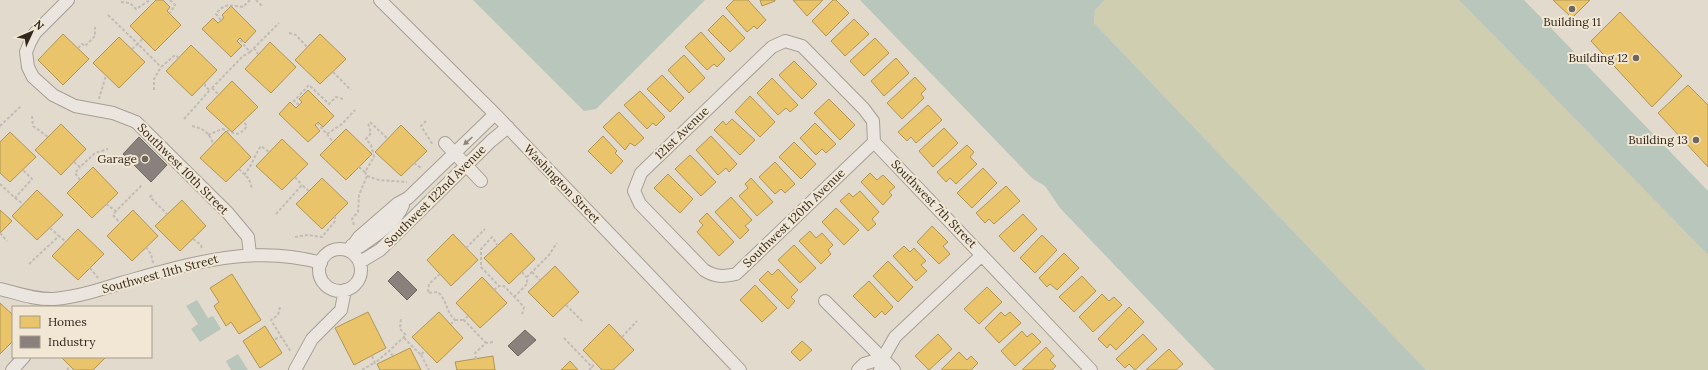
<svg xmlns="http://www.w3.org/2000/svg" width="1708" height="370" font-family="Lora,serif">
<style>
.green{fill:#d0ceb1}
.water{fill:#b8c6bc}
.homes{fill:#e9c46a;stroke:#b29554}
.industry{fill:#8a817c;stroke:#706660}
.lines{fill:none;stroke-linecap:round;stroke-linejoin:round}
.minor-casing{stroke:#a69f96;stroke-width:14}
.path{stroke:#c2bcb5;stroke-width:2;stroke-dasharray:3 2;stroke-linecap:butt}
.minor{stroke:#eae5de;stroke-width:12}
.oneway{fill:#8e867e}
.poi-dot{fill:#70665c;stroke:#f1e7d4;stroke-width:1.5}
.labels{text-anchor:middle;stroke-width:4;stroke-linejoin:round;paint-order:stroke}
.poi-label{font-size:12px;fill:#33281f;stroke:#f1e7d4;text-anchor:end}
.street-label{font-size:12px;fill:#33281f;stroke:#f1e7d4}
</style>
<rect width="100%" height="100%" fill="#e1dacd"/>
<path class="green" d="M1105,0h354l249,255v115h-282l-332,-347 1,-13z"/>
<path class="water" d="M473,0h232l-109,109 -12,2z
M860,0h245l-10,10 -1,13 332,347h-211l-155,-162 -15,-22 -12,-7z
M1459,0h65l184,191v64z
M197,300l11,18 5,-2 8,13 -21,13 -9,-13 7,-5 -12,-18z
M238,354l10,16h-17l-5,-9z"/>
<path class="homes" d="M156,0h7l7,7 -3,4 14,14 -26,26 -25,-25z
M734,0h14l18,20 -9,9 -3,-3 -7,6 -21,-24z
M760,0h15v1l-13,5z
M793,0h30l-16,16z
M833,0h3l13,13 -23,23 -14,-15z
M1553,0h37l-18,18z
M231,6l25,25 -11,12 -5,-5 -3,3 5,5 -11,11 -29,-28 11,-11 5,5 6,-5 -2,-3z
M1620,12l62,64 -30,31 -61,-66z
M723,15l22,23 -15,14 -22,-22z
M854,19l15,15 -24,22 -14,-15z
M701,32l24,27 -8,8 -3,-3 -7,6 -22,-23z
M63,34l26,25 -26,26 -25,-25z
M320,34l26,25 -26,25 -25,-24z
M119,37l26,25 -26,26 -26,-25z
M875,38l14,15 -25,23 -14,-15z
M270,42l26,25 -25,26 -26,-24z
M191,45l26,25 -25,26 -26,-25z
M684,55l21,23 -16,15 -21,-23z
M896,58l13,15 -25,23 -13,-15z
M794,61l23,23 -15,15 -23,-24z
M662,75l22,23 -14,14 -23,-23z
M915,77l11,12 -5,5 3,4 -22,21 -15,-16z
M772,78l26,27 -8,7 -4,-4 -8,7 -21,-22z
M232,81l26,26 -26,25 -26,-24z
M1688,85l20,20v62l-50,-54z
M308,90l26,26 -11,11 -5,-5 -3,3 5,6 -12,11 -29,-28 11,-12 6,6 6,-6 -3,-3z
M640,91l25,26 -9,9 -3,-3 -6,6 -23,-24z
M750,96l25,26 -15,15 -25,-25z
M829,99l26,26 -15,15 -26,-27z
M928,105l14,15 -26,23 -5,-6 -4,4 -9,-9z
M619,112l25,26 -9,8 -5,-3 -5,7 -22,-23z
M732,119l23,21 -15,15 -26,-25 9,-9 3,4z
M815,123l21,21 -10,9 -4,-4 -6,6 -16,-17z
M61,124l25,25 -25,26 -26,-25z
M401,125l26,26 -26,25 -26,-24z
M944,128l14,15 -25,24 -14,-16z
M346,129l26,25 -26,26 -26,-25z
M226,131l25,26 -25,25 -26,-24z
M10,132l26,25 -26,25 -10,-9v-31z
M603,136l14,15 -2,2 8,8 -12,13 -23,-23z
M711,136l26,28 -8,8 -3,-4 -8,7 -22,-25z
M282,139l26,25 -26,26 -26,-24z
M794,142l22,22 -15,15 -22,-22z
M967,145l7,7 -4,5 7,7 -21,20 -6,-6 -4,4 -9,-10z
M690,155l26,27 -15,14 -26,-27z
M775,162l20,22 -10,9 -4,-4 -6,5 -16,-17z
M93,167l25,26 -26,25 -25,-25z
M983,168l14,15 -25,25 -15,-15z
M870,173l7,7 6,-5 12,12 -6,5 3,3 -9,10 -22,-23z
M668,174l25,25 -13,14 -26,-25z
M322,178l26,25 -26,26 -26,-25z
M751,178l22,24 -16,14 -18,-20 9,-8 -3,-4z
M1006,186l14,15 -26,23 -5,-5 -4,4 -9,-10z
M37,190l26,25 -26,25 -25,-24z
M860,191l19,21 -7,7 4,5 -8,7 -28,-30 9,-8 4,4z
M731,197l21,23 -7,6 4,4 -9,9 -25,-27z
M182,200l24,26 -26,25 -25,-25z
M836,208l23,22 -15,15 -22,-23z
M0,210l12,11 -12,12z
M133,210l25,26 -26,25 -25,-25z
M707,213l27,29 -15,14 -22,-24 6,-7 -4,-4z
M1023,214l14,15 -23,23 -15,-16z
M932,226l16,16 -5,4 7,8 -11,10 -22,-22z
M78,229l26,25 -26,26 -26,-24z
M810,231l6,7 6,-5 11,12 -5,5 3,4 -10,10 -22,-23z
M511,233l24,26 -26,25 -25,-26z
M453,234l25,26 -27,26 -24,-26z
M1042,235l15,15 -22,23 -15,-15z
M794,245l22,23 -16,15 -22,-23z
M904,246l6,6 4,-4 12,13 -5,4 6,6 -11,10 -23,-25z
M1064,253l15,15 -22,22 -7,-6 -3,3 -8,-9z
M888,261l25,26 -15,15 -25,-26z
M555,266l24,26 -26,25 -25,-25z
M778,269l20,21 -7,7 4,4 -7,8 -29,-29 9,-9 4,4z
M232,274l29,46 -22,14 -8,-12 -5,4 -12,-20 5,-4 -9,-14z
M1082,276l14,15 -22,21 -15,-15z
M482,277l25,26 -27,25 -24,-25z
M869,281l24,26 -8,8 -3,-4 -7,7 -22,-22z
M755,285l22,23 -15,14 -22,-22z
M987,287l15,15 -23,22 -15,-15z
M1102,294l7,7 5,-4 8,8 -29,27 -14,-15z
M0,303l13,12v26l-13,13z
M1129,307l15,15 -28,28 -6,-6 -3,4 -9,-9z
M368,312l18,36 -32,17 -19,-37z
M439,312l24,26 -26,25 -25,-26z
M1001,312l4,4 5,-4 11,11 -22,20 -14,-15z
M609,324l25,26 -21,20h-11l-19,-20z
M265,326l17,27 -22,15 -17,-27z
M1022,331l5,6 5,-4 9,9 -26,24 -14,-15z
M938,334l14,15 -23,21 -14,-14z
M1143,334l14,15 -22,21 -6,-6 -4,4 -9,-9z
M802,341l10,9 -12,11 -9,-9z
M1046,347l8,9 -4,4 6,6 -4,4h-30z
M410,348l11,22h-41l-3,-6z
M1169,349l14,15 -7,6h-30z
M959,352l8,8 4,-4 7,7 -7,7h-30z
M493,356l2,14h-38l-2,-8z
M61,357h45l-13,13h-19z
M570,361l8,9h-17z"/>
<path class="industry" d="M139,137l28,28 -16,17 -28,-28z
M398,271l19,19 -10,10 -19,-19z
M525,330l11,10 -18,16 -10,-10z"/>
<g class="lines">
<defs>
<path id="minor" d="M68,0l-33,33 -5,9 -4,10 2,15 5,10 20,18 22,11 38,7 23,9 92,91 20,24 2,17
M380,0l115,114 245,256
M874,142l-138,132c-13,3 -21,3 -32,-4l-64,-66 -6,-13 7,-18 131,-126 13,-6 17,5 62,63 9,12 1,21 217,228
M445,143l36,38
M352,245l7,2c15,-10 37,-24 44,-42
M319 270a21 21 0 1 1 42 0a21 21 0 1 1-42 0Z
M349,251l10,-14 38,-33 11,-6 87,-84
M360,262l20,-12 111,-109 17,-14
M0,289c17,4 35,11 54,10 23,-2 45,-9 67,-16 65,-18 132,-40 200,-20
M825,301l69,69
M12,370l12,-13
M295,370l17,-31 29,-29 4,-20
M858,370l6,-6 19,-6
M880,370l3,-12 12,-21 87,-82"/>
</defs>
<use href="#minor" class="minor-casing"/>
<path class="path" d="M170,0l5,5 -5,8
M256,0l7,7
M121,2l9,1 6,6 14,-9
M108,15l30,29 5,-6
M221,20l-5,-6c8,-11 14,-9 27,-7l7,-7
M289,33l7,2 11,12
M78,48l4,-4 3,2 10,-10v-9
M254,48l4,6
M132,49l6,-5 23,23
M250,52l29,-29
M333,72l18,18
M212,88l31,-32 7,-4 -11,-13
M212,88l7,7
M154,90v-11l7,-12 14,-12 4,3
M99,99l7,-24
M299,105l-5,-4 15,-16 20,19 7,-7 7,2
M32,116l1,10 15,11
M184,119l26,-29 -5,-3v-4
M426,121l-5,5 12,19
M370,122l18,17
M317,123l10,11 15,-10 13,-14
M0,126l21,-20
M192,126c10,2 19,7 21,19
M327,134l6,8
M208,135l14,-6c11,2 15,11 25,-3l-4,-5
M74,162l6,5 15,-14 13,-4
M414,163l7,5
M359,167l6,5 9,-15 -3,-12 -5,-6 5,-6 -3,-10
M239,169l10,10 3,10
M244,175c8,-9 10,-19 17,-29l8,6
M367,176l12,4 28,2
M295,177l7,8
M80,180l-5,-7 5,-6
M0,184l15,14 17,-19 -9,-9
M152,195l-2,2 17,17
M15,198l8,6
M106,204l10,7 26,-26
M116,211l-3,4 7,8
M276,214l26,-29 7,6
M354,225l-2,-6 6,-7 1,-17 8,-19 -2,-4
M50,228l9,8
M0,233l7,8
M295,237l13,-2 14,2 13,-16v-5
M193,239l8,6 1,5
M498,246l-6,-9 -11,12v18l18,19
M146,247l5,7 2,9
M466,248l19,-19
M29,264l30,-28 7,6
M90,268l8,10
M522,272l4,5
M532,272l8,8
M440,274l-11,10 -1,9 10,-1c10,10 7,18 17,28l-4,4
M494,290l5,-4h5l20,21 -2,7
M514,297l13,-13v-7l22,-22 8,-12
M566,305l16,16
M280,307l-2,8 -7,5 20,32
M468,316l-4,4 22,23
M455,320h9
M622,337l15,-16
M404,338l17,17 4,-5
M564,338l28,29 3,-4
M275,339l6,-2
M421,355l8,15
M372,356l3,7 14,-12
M393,356l-4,-5 17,-16 -6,-6 1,-11
M476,359l-1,-6 11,-10 7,-1
M67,370l3,-4
M362,370l12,-7
M589,370l3,-3"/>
<use href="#minor" class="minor"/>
</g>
<defs><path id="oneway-solid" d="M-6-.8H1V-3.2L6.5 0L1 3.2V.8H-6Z"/></defs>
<use class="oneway" href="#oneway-solid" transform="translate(468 141) rotate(138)"/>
<g class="poi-dot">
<circle cx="1572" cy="9" r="4"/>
<circle cx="1636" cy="58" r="4"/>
<circle cx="1696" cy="140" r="4"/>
<circle cx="145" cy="159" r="4"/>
</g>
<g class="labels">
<g class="poi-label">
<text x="1572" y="26" text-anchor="middle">Building 11</text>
<text x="1628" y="62">Building 12</text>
<text x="1688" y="144">Building 13</text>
<text x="137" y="163">Garage</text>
</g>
<g class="street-label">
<text transform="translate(682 133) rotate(-44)" y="4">121st Avenue</text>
<text transform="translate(183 169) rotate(45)" y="4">Southwest 10th Street</text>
<text transform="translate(562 184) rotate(46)" y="4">Washington Street</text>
<text transform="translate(435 196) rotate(-45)" y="4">Southwest 122nd Avenue</text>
<text transform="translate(934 204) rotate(46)" y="4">Southwest 7th Street</text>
<text transform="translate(794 218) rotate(-44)" y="4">Southwest 120th Avenue</text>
<text transform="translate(160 274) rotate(-15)" y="4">Southwest 11th Street</text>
</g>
</g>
<rect x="12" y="306" width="140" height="52" fill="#f1e7d4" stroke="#a59b8c"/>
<rect x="20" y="316" width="20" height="12" fill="#e9c46a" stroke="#a59b8c"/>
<text x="48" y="326" font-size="12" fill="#33281f">Homes</text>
<rect x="20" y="336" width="20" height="12" fill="#8a817c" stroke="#a59b8c"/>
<text x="48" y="346" font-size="12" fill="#33281f">Industry</text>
<g transform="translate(32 32) rotate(46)" stroke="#f1e7d4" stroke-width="3" paint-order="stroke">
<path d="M0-3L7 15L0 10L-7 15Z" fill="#33281f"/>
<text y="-6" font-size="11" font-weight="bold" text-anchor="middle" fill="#33281f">N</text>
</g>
</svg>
